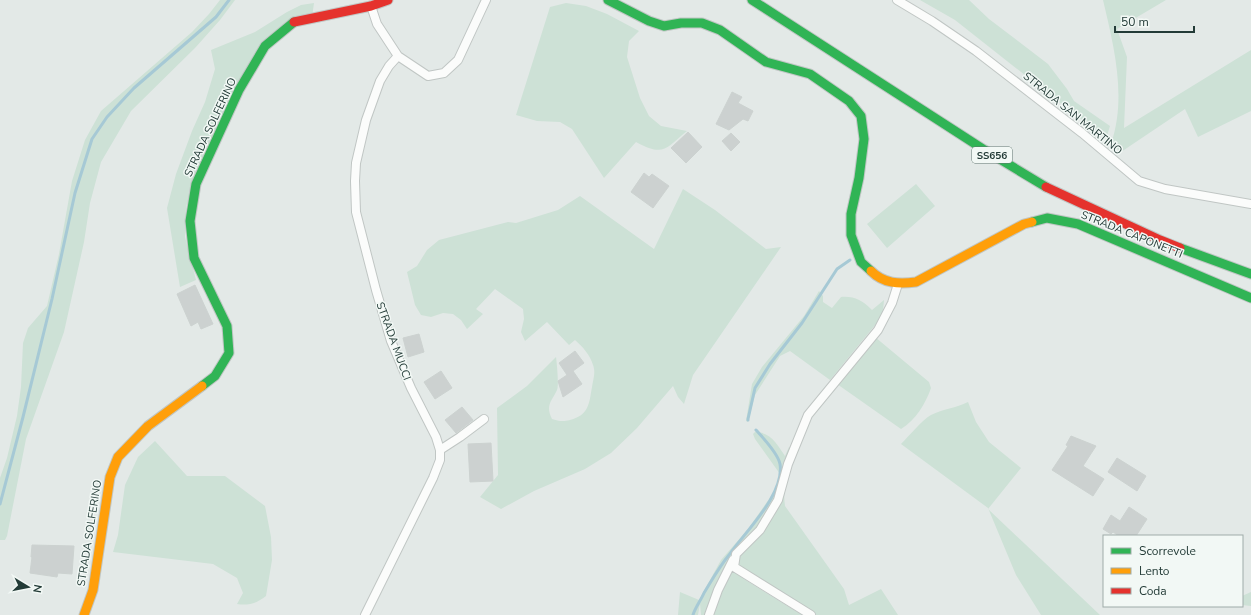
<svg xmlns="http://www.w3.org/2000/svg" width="1251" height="615" font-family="'Nunito Sans',sans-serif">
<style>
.green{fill:#cde1d6}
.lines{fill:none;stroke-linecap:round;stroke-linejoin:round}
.stream{stroke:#a6c9d5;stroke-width:3}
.building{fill:#ccd1d0;stroke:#ccd2d0}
.street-casing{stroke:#c0c6c4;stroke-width:10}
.fast-casing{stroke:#c0c6c4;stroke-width:11}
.slow-casing{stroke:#c0c6c4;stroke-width:11}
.jam-casing{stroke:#c0c6c4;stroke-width:11}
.street{stroke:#fbfcfb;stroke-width:8}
.fast{stroke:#30b455;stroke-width:9}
.slow{stroke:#ff9f0a;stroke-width:9}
.jam{stroke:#e5322d;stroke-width:9}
.labels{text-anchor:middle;stroke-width:3;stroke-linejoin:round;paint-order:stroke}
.shield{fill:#f2f8f5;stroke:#617470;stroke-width:1}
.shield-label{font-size:10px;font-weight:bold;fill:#233b37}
.street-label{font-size:11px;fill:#233b37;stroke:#f2f8f5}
</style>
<rect width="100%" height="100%" fill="#e3e9e7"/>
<path class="green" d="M220,0h15l-15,20 -25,28 -64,63 -30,51 -11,41 -6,39 -20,90 -38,107 -19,97 -2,4h-5v-62l7,-20 10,-42 4,-29 2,-44 5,-15 19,-22 12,-52 13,-73 13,-41 16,-29 91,-79 17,-18z
M920,0h49l20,19 59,45 19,25 7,12 36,25 -4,13 -151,-119z
M1103,0h63l-49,29 10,28 -3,71 127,-78v61l-53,26 -13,-28 -64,43 -10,-8c16,-47 3,-97 -8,-144z
M314,3l-2,14 -48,28 -69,134 -9,28 -1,30 11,43 -16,7 -13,-79 9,-34 16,-43 13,-29 10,-33 -4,-19 44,-18 32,-20 14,-7z
M566,3l20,3 21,8 32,17 -10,10 -2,16 13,41 9,18 12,10 26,5c-22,18 -23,26 -51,11l-32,36 -32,-49 -12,-7 -23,-1 -21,-6 34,-108z
M916,184l19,22 -48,42 -20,-24z
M683,189l32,21 51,39 15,-2 -88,128 -9,29 -6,-7 -5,-11 -36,42 -26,25 -26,16 -51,22 -33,18 -21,-12 18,-22 -1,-67 30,-22 29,-29c1,7 3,28 1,33 -5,11 -12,15 -5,29 6,2 11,3 18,1 19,-5 19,-16 22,-33 1,-8 4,-14 1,-22 -3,-10 -10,-18 -18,-25l-6,5 -22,-23 -22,19 -4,-9 3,-13 -1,-10 -28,-20 -19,20 7,5 -16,15 -6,-9 -8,-6 -10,-1 -12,4 -10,-2 -6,-10 -8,-33 10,-6 10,-16 12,-10 69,-18 8,1 42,-13 22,-14 74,53z
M819,291l4,5v6l9,6 9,-11c13,-1 21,3 31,13l12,-10 -1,11 -3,8 -50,61 -40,-29 -10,5 -25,39 -7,27 -2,-1 6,-37 10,-17 42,-51z
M875,337l54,45 2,6c-5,15 -16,33 -30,41l-64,-45z
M968,402l8,20 13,20 32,26 -33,41 112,106h-59l-25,-40 -28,-67 -87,-64c8,-8 21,-24 30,-29 12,-6 25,-7 37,-13z
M755,432c16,0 22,12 30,24l4,-9 7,5c-7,17 -14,35 -11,54l59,83 5,16 32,-16 17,26h-84l-73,-45 3,9 58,36h-101l-1,-11 -2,11h-20l2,-23 19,8 22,-40 27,-31 26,-37 6,-18 -25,-35 -2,-5z
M155,441l32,35h38l40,30 6,31 1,23 -6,36c-9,7 -17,10 -29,8l6,-11 -6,-15 -24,-14 -100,-12 5,-17 7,-50 13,-28z
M1251,592v14l-9,-1v-9z"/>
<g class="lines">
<path class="stream" d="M748,420v-1l7,-31 15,-24 32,-41 35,-54 13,-9
M0,504l23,-87 29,-118 23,-106 17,-54 15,-22 27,-29 82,-71 13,-17
M693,615c2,-7 8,-15 11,-22 8,-13 15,-26 25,-38 16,-23 56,-61 51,-91 -2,-11 -17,-26 -24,-34"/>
</g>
<path class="building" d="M732,92l10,5 -4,6 15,8 -5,10 -5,-2 -14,11 -13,-6z
M688,132l14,15 -16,16 -15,-15z
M731,133l9,9 -9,9 -9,-10z
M644,173l5,4 3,-3 17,12 -16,22 -22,-16z
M195,285l18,39 -12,5 -3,-7 -7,4 -14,-32z
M419,334l5,18 -16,5 -5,-19z
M575,351l9,12 -11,8 9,13 -19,13 -5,-16 9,-6 -8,-12z
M441,371l11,17 -17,11 -11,-17z
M462,407l11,13 -17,13 -11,-13z
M1071,436l25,10 -13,20 21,13 -11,17 -41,-26 16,-24 -2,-1z
M491,443l2,38 -23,1 -2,-38z
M1117,458l29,18 -9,15 -29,-19z
M1129,507l18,12 -11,17h-17l-6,-4 -2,2 -8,-5 8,-14 9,6z
M32,545l42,1 -2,28 -14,-1 -1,4 -27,-4 2,-16h-1z"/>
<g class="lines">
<defs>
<path id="street" d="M897,0l35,21 44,30 106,82 57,48 26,8 86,15
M371,6l6,18 21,32 30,20 16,-3 14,-13 28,-60
M440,450l20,-13 24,-18
M365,615l68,-137 7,-18v-10l-4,-13 -25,-49 -20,-47 -15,-51 -20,-78 -1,-31 1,-18 10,-43 14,-39 9,-15 9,-10
M709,615l9,-25 15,-30
M811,615l-77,-48 2,-13 24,-24 18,-30 10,-36 20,-49 70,-85 14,-27 6,-19"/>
<path id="fast" d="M608,0l41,21 15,5 17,-3h21l18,7 46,32 44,12 39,27 12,15 3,23 -5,39 -8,36v21l10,27 10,9
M752,0l231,149 63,38
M1032,222l15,-4 31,6 173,74
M1180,248l71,26
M202,386l13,-10 14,-23 -2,-27 -33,-68 -4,-37 6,-37 43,-94 26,-44 29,-24"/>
<path id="slow" d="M871,271c13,13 28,13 45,11l108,-58 8,-2
M84,615l9,-25 17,-113 8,-20 30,-31 54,-40"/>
<path id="jam" d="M294,22l77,-16 17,-6
M1046,187l114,53 20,8"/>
</defs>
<use href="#street" class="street-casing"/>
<use href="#fast" class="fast-casing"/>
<use href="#slow" class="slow-casing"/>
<use href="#jam" class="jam-casing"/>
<use href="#street" class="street"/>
<use href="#fast" class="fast"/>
<use href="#slow" class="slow"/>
<use href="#jam" class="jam"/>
</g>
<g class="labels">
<rect class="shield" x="972" y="147" width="40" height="16" rx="3"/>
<g class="shield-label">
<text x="992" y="159">SS656</text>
</g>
<g class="street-label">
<text transform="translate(1073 113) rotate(39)" y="4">STRADA SAN MARTINO</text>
<text transform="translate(210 127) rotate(-65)" y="4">STRADA SOLFERINO</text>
<text transform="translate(1132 234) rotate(22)" y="4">STRADA CAPONETTI</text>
<text transform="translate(394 341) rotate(70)" y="4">STRADA MUCCI</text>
<text transform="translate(89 533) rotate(-81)" y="4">STRADA SOLFERINO</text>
</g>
</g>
<rect x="1103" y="535" width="140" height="72" fill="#f2f8f5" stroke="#9faca9"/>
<rect x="1111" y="548" width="20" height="6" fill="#30b455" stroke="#9faca9"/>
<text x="1139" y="555" font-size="12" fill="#233b37">Scorrevole</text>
<rect x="1111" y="568" width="20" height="6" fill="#ff9f0a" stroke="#9faca9"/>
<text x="1139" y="575" font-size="12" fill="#233b37">Lento</text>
<rect x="1111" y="588" width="20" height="6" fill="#e5322d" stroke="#9faca9"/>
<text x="1139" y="595" font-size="12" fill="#233b37">Coda</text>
<g transform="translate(28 587) rotate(100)" stroke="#f2f8f5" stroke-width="3" paint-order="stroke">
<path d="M0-3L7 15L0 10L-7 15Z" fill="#233b37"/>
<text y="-6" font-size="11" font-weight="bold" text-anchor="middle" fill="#233b37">N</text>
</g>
<path d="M1115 26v6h79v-6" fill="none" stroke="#233b37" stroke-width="2"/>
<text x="1121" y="26" font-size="12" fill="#233b37" stroke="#f2f8f5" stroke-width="3" paint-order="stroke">50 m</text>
</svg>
